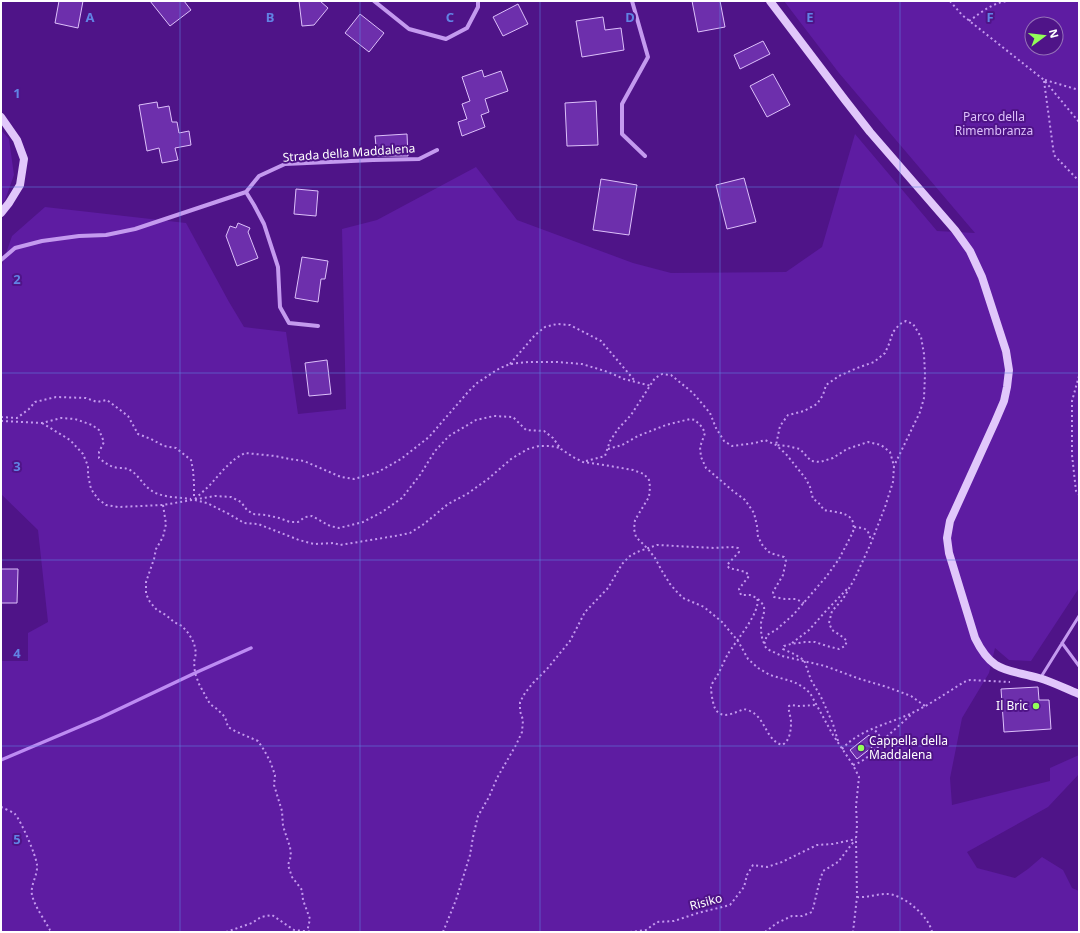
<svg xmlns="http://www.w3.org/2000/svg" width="1080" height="933" font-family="'Noto Sans',sans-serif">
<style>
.green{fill:#5e1ca2;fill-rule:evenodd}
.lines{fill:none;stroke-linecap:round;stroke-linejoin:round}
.stream{stroke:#bd8bf3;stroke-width:3.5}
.building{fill:#6d2fac;stroke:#ddc0fb}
.path{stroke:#c49aef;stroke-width:2;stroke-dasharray:2 3;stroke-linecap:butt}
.lane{stroke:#c49aef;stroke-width:3}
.street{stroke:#c49aef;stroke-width:4}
.secondary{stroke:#e1c7fb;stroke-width:8}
.grid{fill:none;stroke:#6183e4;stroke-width:1;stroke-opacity:0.55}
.poi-dot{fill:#92ff58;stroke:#4f1488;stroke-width:1.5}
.labels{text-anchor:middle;stroke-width:4;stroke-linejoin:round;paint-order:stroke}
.park-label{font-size:12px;fill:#ddc0fb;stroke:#4f1488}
.street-label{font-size:12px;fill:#fff;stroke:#4f1488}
.poi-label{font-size:12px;fill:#fff;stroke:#4f1488;text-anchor:end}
.grid-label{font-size:13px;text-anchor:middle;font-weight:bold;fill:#6183e4;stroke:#4f1488;stroke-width:4;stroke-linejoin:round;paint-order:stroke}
</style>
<rect width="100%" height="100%" fill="#4f1488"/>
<path class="green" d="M784,1h295v587l-48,73 -22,-1 -14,-12 -6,25 -27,45 -12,60 2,27 98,-24v-13l29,-13v19l-31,33 -81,45 10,16 38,10 13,-9 14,-12 21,13 9,18 7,3v41h-1078v-271h27v-28l20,-11 -10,-92 -37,-36v-226l11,-32 33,-29 141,16 43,79 15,25 42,5 12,82 48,-5 -4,-180 35,-9 99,-53 41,53 116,43 38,10 115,-1 36,-25 33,-113 82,97 38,2 -136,-160zM1032,24h24v24h-24z
M1,130l8,9 5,36 -9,25 -4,5z"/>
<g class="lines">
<path class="stream" d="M1,760l99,-42 95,-45 56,-25"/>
</g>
<path class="building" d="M59,1h24l-5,27 -23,-5z
M150,1h34l7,9 -21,16z
M299,1h21l8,7 -14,17 -12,1z
M692,1h28l5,26 -27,5z
M518,4l10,20 -25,12 -10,-19z
M360,14l24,19 -15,19 -24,-19z
M603,17l2,13 16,-2 3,22 -42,7 -6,-36z
M763,41l7,13 -30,15 -6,-14z
M482,70l2,7 17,-6 7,20 -23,8 4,13 -8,3 4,12 -23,9 -4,-14 9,-3 -5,-15 8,-3 -8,-24z
M773,74l17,31 -23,12 -17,-31z
M596,101l2,44 -31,1 -2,-43z
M157,102l1,6 11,-2 3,16h5l2,11 10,-2 2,14 -16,3 3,12 -16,3 -3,-15 -12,3 -8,-46z
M407,134l1,22h-31l-2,-20z
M744,178l12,44 -29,7 -11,-44z
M601,179l36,6 -8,50 -36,-5z
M296,189l22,2 -2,25 -22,-2z
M238,223l12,5 -2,4 10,26 -21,8 -11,-30 4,-10 6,2z
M302,257l26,4 -3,18h-4l-3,23 -23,-4z
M327,360l4,34 -22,2 -4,-33z
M1,569h17l-1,34h-16z
M1038,687l1,13h10l2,29 -47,3 -3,-43z
M869,735l7,9 -19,15 -7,-9z"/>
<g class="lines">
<path class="path" d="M950,1l12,14 82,65 35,42
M969,21c13,-9 24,-19 40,-20
M1045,80l34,10
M1044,81l10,74 25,26
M510,364l25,-29 10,-8 12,-3 13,1 31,16 34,40
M1079,376l-7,25v54l4,36 3,4
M1,417l16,1 12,-9 6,-7 21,-5 30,1 11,4 10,-2 21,16 10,18 13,5 13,7 12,2 15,12 2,10 1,13v16
M1,421l41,2 19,-5 14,1 17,6 7,5 5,12 -5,10v6c6,5 12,9 19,10 4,0 7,0 10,1 9,4 13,13 20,19 11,10 29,9 43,11
M42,423l28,17 13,14 5,12v9l3,14 7,10 8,6 12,2 45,-2 52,-9 16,1 10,5 6,8 6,4 13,1 13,3 11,4h8l7,-5 7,-1 18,10 9,2 24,-6 19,-10 20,-14 18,-23 15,-24 14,-15 27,-16 18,-4 19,1 13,13 18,1 9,7 8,11 12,8 10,5 21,3 29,5 11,4 5,6 1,7 -1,10 -14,23 -1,9 2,8 12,12 7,9 7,13 8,13 6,7 7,7 21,9 18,15 16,19 10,18 10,9 12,7 24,7 9,5 7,6 23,42 20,30 6,12 -3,29 1,19 -1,14 1,58 -4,35
M608,449l14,-4 16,-9 28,-11 24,-6 5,1 7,7 3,6 -5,14 1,10 5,11 27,23 12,9 9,13 3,13 1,11 5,9 7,7 14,4 2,4 -3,14 -10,17 1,5 11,2h11l8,4
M586,461l19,-5 5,-15 8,-12 13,-14 24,-37 7,-4 9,1 22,18 17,20 6,15 8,13 8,5 23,-3 10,-3 11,5 10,9 20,25 4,8 3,12 5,3 6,8c15,3 33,2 29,22l-14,27 -13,18 -32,37 -18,16 -9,5 -3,10 3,4 15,7 43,10 35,13 27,8 24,9 14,10
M195,499l14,-13 16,-18 11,-10 9,-5 30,3 15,3 14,2 37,16 13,2 24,-7 23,-13 28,-22 39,-45 9,-9 23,-15 10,-4 18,-2h29l25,2 26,8 16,7 27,7
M195,500l12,3 22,11 15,9 14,1 41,16 15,4 20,-1 6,2 55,-9 15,-3 14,-9 24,-20 19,-10 21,-15 23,-20 17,-10 11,-3h12l9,2
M163,505l3,19 -3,13 -7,12 -2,10 -8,23v12l4,8 7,8 9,5 8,7 8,4 7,8 5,9 2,10 -2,9 1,11 4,11 11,20 7,5 8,8 3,10 9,5 21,9 6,9 6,11 5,14 -1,10 8,26 1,15 7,21 1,9 -3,9 4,12 10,13 1,10 7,19 -3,13
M854,527c13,1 14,2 17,14
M758,599c2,2 5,5 6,8 1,6 -2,11 -3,16 0,8 0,14 3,20
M792,643l17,-13 15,-17 25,-26
M883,740l30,-27
M838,741l-5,-17 -12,-27 -10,-17 -7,-20 -10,-6 -11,-5 1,-3 7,-2 14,-2h10l12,4 12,3 6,-3 2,-5 -7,-6 -8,-5 -3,-7 3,-12 11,-12 12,-21 16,-35 14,-36 8,-25 1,-16 -4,-14 -9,-7 -13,-3 -21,7 -14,9 -13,4 -9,-1 -11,-12 -13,-3 -11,-1 4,-19 8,-11 16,-4 13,-7 6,-9 3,-10 13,-9 18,-8 17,-6 11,-9 4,-9 4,-12 7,-8 6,-3 7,3 8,13 3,17 1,20 -1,24 -4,14 -26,54
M842,749c19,-21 49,-25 74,-38 16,-8 32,-19 48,-29l6,-2 40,2
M853,765c12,-4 23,-14 30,-25l-9,-11
M1,807c4,2 10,4 14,7 6,7 21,41 22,51 1,10 -7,20 -5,30 3,12 12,24 18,35l3,2
M857,897c10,1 19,-3 29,-3 16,-1 43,22 46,38
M226,932l26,-9 9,-6 11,-2 22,15 20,2
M443,932l13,-32 14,-45 3,-18 5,-21 11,-19 8,-19 19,-33 6,-13 1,-12 -3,-9v-9l5,-9 8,-10 14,-14 23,-28 15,-29 23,-24 14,-24 8,-8 7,-4 20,-7 57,3 17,-1 7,1 1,4 -12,13 2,3 17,4 3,4 -10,13 2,6h9l7,3c5,13 -22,44 -29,56 -4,7 -7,15 -11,22 -2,3 -5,7 -6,11 0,4 1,11 2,15 4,19 17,13 31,7 3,1 8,2 11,5 11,9 12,26 27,31 8,-4 9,-15 9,-23 0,-5 -3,-11 -2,-16l2,-1 7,1 19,-1
M630,932l16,-2 11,-8 17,-1 24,-8 32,-8 14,-18 3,-12 6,-10 14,2 15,-5 35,-17 16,-1 23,-5
M765,932l12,-9 15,-7h10l10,-4c4,-14 6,-27 11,-41l15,-9 17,-22"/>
<path class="lane" d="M1062,643l17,23
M1041,677l38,-61"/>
<path class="street" d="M374,1l35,28 37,10 21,-11 11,-21v-6
M632,1l16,56 -26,47v30l23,22
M246,192l13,-16 26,-12 88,-4 46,-1 18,-9
M1,260l14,-12 27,-7 37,-5 27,-1 29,-6 111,-37 8,13 10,19 14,43 2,40 9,16 29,3"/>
<path class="secondary" d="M770,1l75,99 25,32 85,98 15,21 12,26 24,74 3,19 -2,17 -3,14 -9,21 -45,99 -3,17 2,15 26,85c17,35 31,31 64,40 14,4 27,11 40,16
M1,117l16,23 7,19 -4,26 -11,18 -8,10"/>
</g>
<path class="grid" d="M180,1v931M360,1v931M540,1v931M720,1v931M900,1v931M1,187h1078M1,373h1078M1,560h1078M1,746h1078"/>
<g class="poi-dot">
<circle cx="1036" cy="706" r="4"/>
<circle cx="861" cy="748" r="4"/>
</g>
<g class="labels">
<g class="park-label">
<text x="994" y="121">Parco della<tspan x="994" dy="14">Rimembranza</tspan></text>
</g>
<g class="street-label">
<text transform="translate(349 153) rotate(-4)" y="4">Strada della Maddalena</text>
<text transform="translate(706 902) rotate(-15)" y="4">Risiko</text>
</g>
<g class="poi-label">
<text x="1028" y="710">Il Bric</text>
<text x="869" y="745" text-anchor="start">Cappella della<tspan x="869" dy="14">Maddalena</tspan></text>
</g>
</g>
<g class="grid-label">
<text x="90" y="22">A</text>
<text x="270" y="22">B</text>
<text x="450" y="22">C</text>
<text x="630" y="22">D</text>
<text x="810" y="22">E</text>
<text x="990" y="22">F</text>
<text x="17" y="98">1</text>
<text x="17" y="284">2</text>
<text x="17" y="471">3</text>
<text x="17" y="658">4</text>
<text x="17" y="844">5</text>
</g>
<rect width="1080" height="933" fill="none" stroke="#ffffff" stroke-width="4"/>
<g transform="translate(1044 36) rotate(75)"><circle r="19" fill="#4f1488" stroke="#9572b8"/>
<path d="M0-3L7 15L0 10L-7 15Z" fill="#92ff58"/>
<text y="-6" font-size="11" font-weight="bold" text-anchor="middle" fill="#ffffff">N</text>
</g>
</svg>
